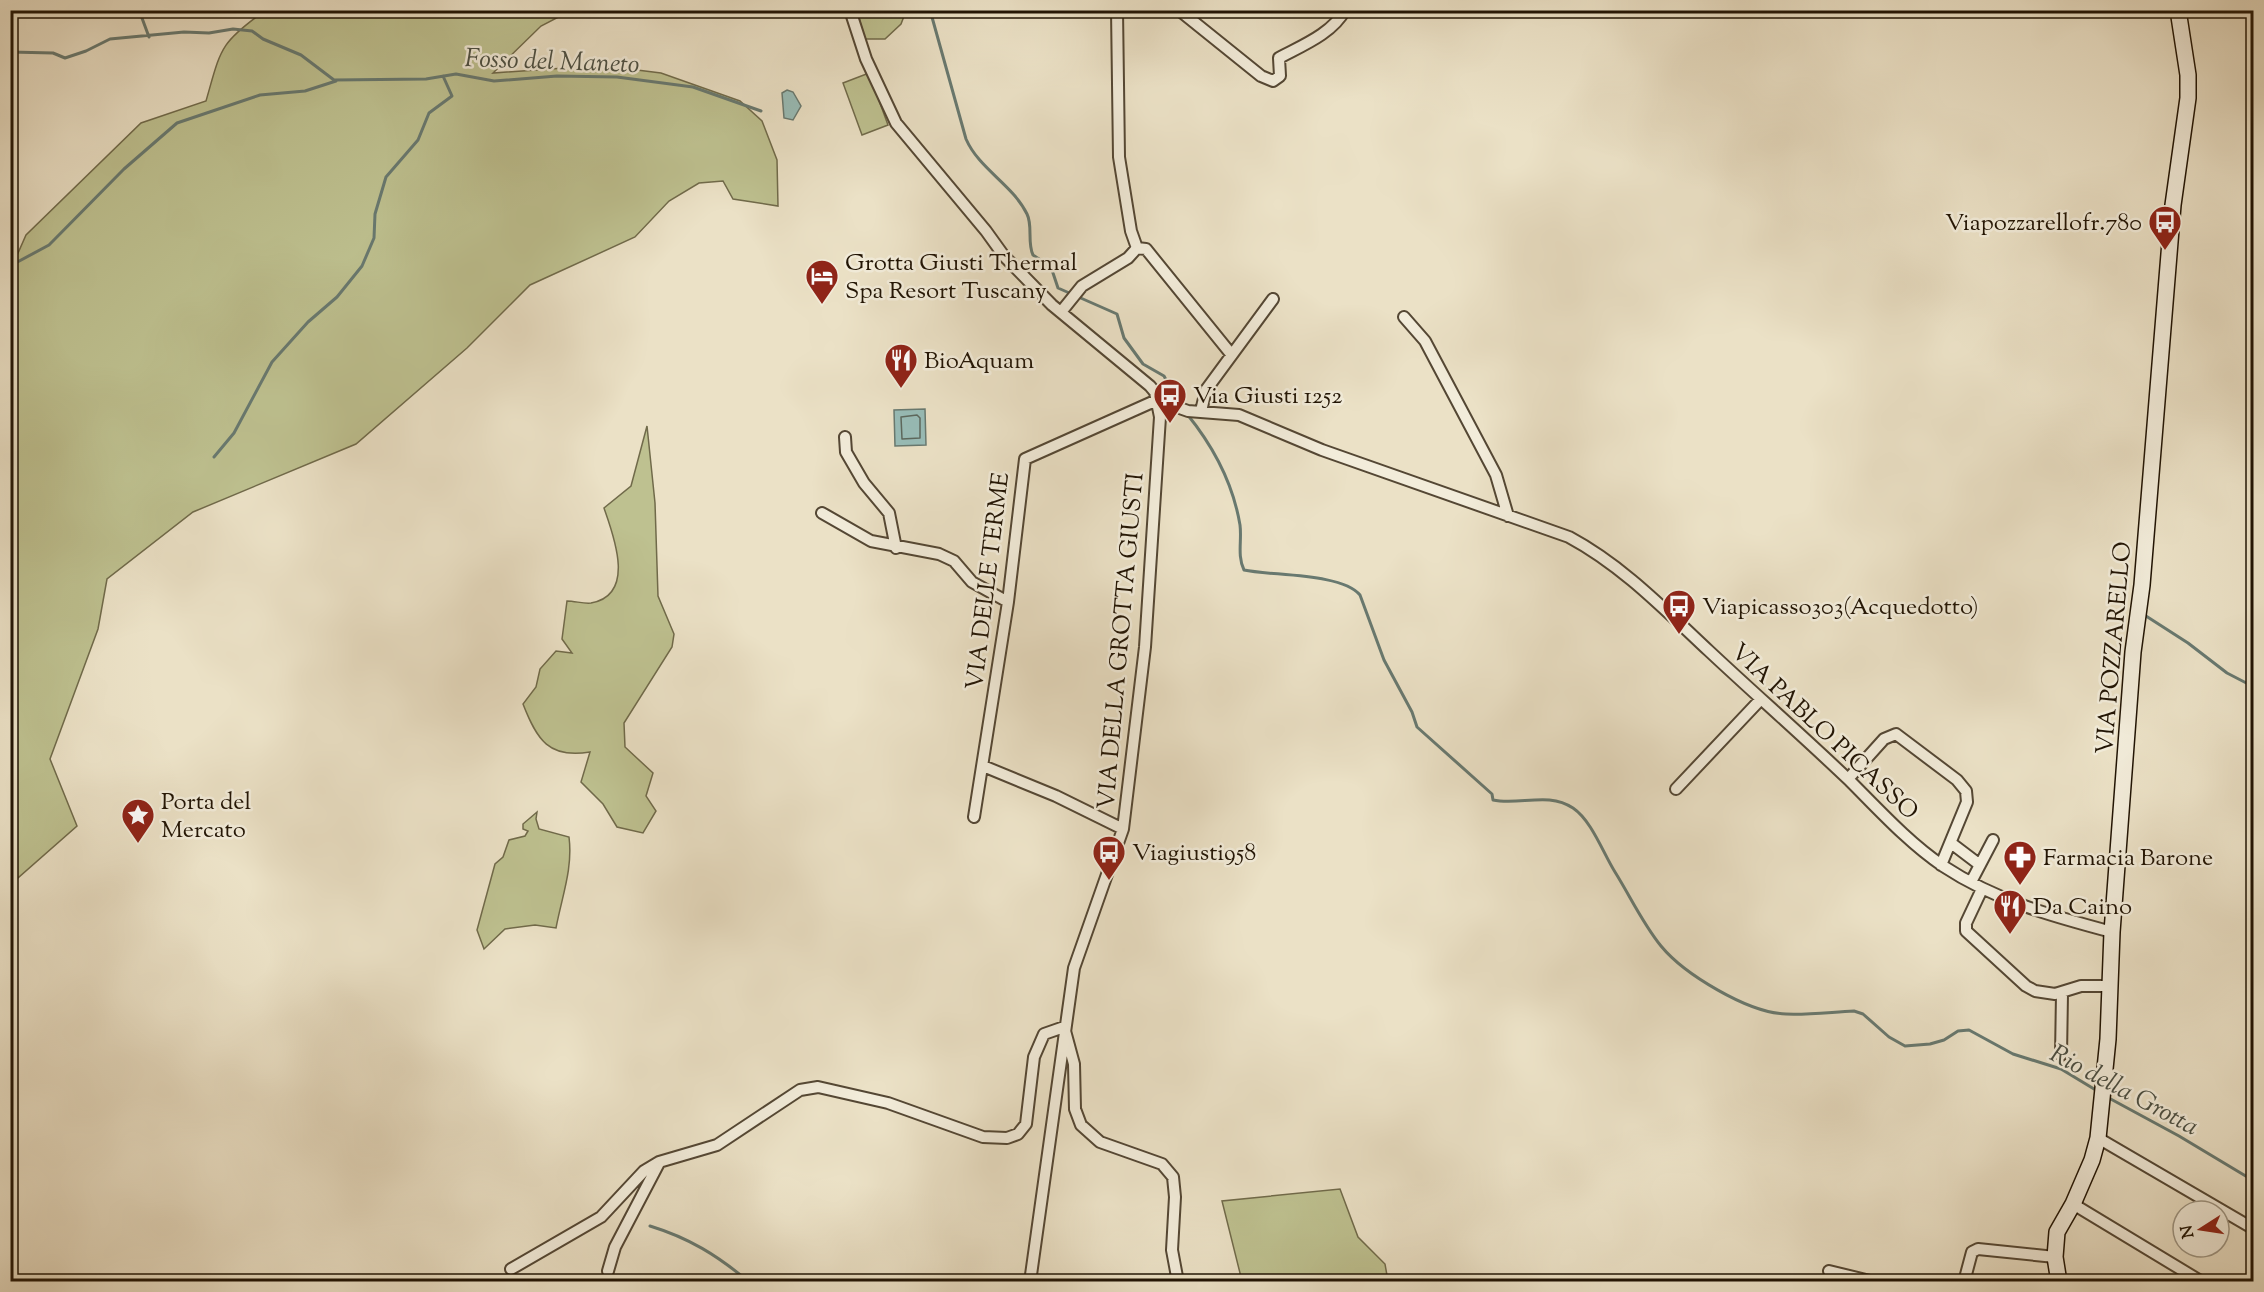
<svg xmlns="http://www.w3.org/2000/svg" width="2264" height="1292" font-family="'Sorts Mill Goudy',serif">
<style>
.green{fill:#bec190;stroke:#706a4a;stroke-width:1.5}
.water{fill:#98bdb8;stroke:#687970;stroke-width:1.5}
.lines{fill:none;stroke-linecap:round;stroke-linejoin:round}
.shore{stroke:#5c685e;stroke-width:1.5}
.stream{stroke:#687970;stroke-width:3}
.street-casing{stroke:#544734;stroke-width:14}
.secondary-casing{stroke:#211404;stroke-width:18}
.street{stroke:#f2ecda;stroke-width:10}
.secondary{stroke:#f2ecda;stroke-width:15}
.labels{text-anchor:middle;stroke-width:5;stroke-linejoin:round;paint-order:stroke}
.poi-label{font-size:24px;fill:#211404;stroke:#f2ecda;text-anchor:start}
.street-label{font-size:24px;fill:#211404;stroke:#f2ecda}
.water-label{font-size:26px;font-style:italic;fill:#4b4f43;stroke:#f2ecda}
</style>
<rect width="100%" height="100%" fill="#ebe1c6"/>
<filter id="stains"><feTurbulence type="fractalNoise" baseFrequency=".00333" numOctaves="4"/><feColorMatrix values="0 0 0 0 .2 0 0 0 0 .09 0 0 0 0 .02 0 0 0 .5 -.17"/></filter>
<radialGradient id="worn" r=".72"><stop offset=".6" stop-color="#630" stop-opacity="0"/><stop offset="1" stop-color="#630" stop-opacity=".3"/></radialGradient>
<path class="green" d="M266,10l304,1 -29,15 -48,47 86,-6 50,2 32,4 79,28 22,20 15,39 1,46 -45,-7 -10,-18 -24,2 -30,18 -34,36 -105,48 -63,63 -111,96 -163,68 -86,67 -9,50 -48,130 27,67 -66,58v-615l15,-34 115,-112 65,-22c15,-52 13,-58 60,-91z
M857,11h49l-5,13 -16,15h-20z
M869,73l19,52 -26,10 -19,-52z
M647,426l8,77 3,93 16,38 -2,13 -48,76 1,24 28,26 -7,23 10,15 -13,22 -26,-6 -14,-23 -22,-22 9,-30c-41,7 -53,-12 -67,-48l13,-17 4,-18 16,-18 16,2 -10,-14 5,-38c8,0 17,3 24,2 46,-8 22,-69 13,-95l27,-22z
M537,812l-1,7 3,10 30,8c4,32 -7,59 -13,91l-21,-3 -30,4 -21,20 -7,-19 18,-66 8,-7 6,-17 16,-4 3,-5 -5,-2v-5z
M1340,1189l18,48 27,27 3,17h-146l-20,-80z"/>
<path class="water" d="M787,90l6,2 8,14 -8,14 -9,-2 -2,-25z
M925,409l1,36 -31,1 -1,-36z"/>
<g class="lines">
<path class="shore" d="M917,415l3,3v20l-18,1 -1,-22z"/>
<path class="stream" d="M139,10l10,27
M930,10l36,129c13,30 47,46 61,75 6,12 0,28 6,41l18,12 7,21 59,26 7,24 19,26 21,12 15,28
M10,52l43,1 12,5 21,-7 24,-12 74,-7 25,1 24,-4 19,2 11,8 38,16 33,25 92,-1 30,-5 38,7 63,-5 60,1 76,10 68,24
M10,266l39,-21 75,-76 53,-46 83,-28 45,-4 31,-10
M1187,414c26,32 46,69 53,111 2,15 -3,31 4,45 28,6 98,3 116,25l24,65 28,52 5,15 75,67 1,6c26,6 55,-9 80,8 19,13 30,45 42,64 15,24 28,52 46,74 23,28 87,67 125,68 22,1 46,-2 68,-3l9,3 26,23 16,9 25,-2 14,-4 14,-9 11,-1 44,24 48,15 38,23
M214,457l20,-24 38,-71 36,-40 29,-25 25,-31 12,-28 1,-24 11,-37 32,-37 11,-27 23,-17 -9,-20
M2146,616l42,27 39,30 27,14
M2107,1097l72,39 75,45
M650,1226c39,12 67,29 99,56"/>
<defs>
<path id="street" d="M850,10l16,49 30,64 90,108 18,25 48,49 98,81 5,6 5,25 -15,230 -22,182 -49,139 -44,314
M1117,10l2,147 12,74 6,17
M1179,10l82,66 12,5 7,-5 -1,-18c22,-12 53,-24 66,-48
M1137,248l9,1 85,105
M1061,312l21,-26 46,-28 9,-10
M1404,317l21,24 71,134 12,41
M1157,400l31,11 51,4 83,35 247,87c54,29 96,73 140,114 47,44 95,86 141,130 29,29 59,62 93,85 53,35 109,50 169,66
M1201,411l5,-21 67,-91
M845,437l1,15 18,31 25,30 7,35
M822,513l49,28 68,13 15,7 18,21 36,20
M983,766l73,30 67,33
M1848,779l36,-40 12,-5 61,46 9,11 1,11 -26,63
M1676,789l85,-90
M974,817l34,-215 17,-143 132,-59
M1951,843l29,22
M1971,882l22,-42
M1982,889l-16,34v8l60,55 9,5 20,3 26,-8h28
M2061,1055l1,-61
M2098,1138l156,91
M2073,1204l129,78
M511,1269l90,-52 43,-46 15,-9 58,-17 83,-55 18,-3 70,16 95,34 24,1 11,-4 8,-10 8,-67 10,-23 20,-7 10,37 1,45 6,16 19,17 62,22 11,13 2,20 -3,53 6,32
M608,1271l7,-24 44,-84
M1829,1271l45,11
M1964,1282l8,-30 6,-3 77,8"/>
<path id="secondary" d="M2059,1282l-4,-25 2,-25 16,-28 19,-44 6,-22 10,-99 4,-107 21,-280 9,-67 31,-380 15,-107v-23l-10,-65"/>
</defs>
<use href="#street" class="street-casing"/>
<use href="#secondary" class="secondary-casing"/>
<use href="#street" class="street"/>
<use href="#secondary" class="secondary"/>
</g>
<defs>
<symbol id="bus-pin" viewBox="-11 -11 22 30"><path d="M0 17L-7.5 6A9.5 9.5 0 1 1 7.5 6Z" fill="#8f2418" stroke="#f2ecda"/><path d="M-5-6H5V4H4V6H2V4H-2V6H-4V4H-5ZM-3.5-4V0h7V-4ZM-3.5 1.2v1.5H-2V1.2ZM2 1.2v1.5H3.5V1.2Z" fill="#fff"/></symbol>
<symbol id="hotel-pin" viewBox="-11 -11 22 30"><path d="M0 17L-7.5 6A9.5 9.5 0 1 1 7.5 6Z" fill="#8f2418" stroke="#f2ecda"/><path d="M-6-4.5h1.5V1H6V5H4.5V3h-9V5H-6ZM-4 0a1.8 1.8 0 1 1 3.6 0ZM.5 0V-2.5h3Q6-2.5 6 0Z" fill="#fff"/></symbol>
<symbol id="restaurant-pin" viewBox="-11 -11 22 30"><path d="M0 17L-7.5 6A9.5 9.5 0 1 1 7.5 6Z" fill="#8f2418" stroke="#f2ecda"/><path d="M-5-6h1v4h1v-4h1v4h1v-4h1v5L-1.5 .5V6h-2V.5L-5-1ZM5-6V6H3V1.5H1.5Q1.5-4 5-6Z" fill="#fff"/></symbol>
<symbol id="sight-pin" viewBox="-11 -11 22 30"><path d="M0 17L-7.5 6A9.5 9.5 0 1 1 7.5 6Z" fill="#8f2418" stroke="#f2ecda"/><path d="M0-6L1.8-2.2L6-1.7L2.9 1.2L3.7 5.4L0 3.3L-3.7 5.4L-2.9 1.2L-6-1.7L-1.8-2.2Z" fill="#fff"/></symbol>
<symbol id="pharmacy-pin" viewBox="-11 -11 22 30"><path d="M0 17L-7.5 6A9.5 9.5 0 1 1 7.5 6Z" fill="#8f2418" stroke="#f2ecda"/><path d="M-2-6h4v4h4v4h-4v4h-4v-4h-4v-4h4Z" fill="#fff"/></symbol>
</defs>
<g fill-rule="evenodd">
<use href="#bus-pin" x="2146" y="203" width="38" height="52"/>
<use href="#hotel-pin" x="803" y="257" width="38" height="52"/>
<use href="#restaurant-pin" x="882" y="341" width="38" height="52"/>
<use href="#bus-pin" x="1151" y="376" width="38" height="52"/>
<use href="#bus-pin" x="1660" y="587" width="38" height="52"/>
<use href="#sight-pin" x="119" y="796" width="38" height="52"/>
<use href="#bus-pin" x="1090" y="833" width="38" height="52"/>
<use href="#pharmacy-pin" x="2001" y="838" width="38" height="52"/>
<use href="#restaurant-pin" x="1991" y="887" width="38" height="52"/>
</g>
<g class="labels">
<g class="poi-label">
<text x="2142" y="230" text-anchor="end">Viapozzarellofr.780</text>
<text x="845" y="270">Grotta Giusti Thermal<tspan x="845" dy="28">Spa Resort Tuscany</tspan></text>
<text x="924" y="368">BioAquam</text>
<text x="1193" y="403">Via Giusti 1252</text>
<text x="1702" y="614">Viapicasso303(Acquedotto)</text>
<text x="161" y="809">Porta del<tspan x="161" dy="28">Mercato</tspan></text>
<text x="1132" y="860">Viagiusti958</text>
<text x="2043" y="865">Farmacia Barone</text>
<text x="2033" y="914">Da Caino</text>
</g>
<g class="street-label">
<text transform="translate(987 581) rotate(-83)" y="8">VIA DELLE TERME</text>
<text transform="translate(1120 641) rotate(-85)" y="8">VIA DELLA GROTTA GIUSTI</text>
<text transform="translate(2113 648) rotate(-85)" y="8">VIA POZZARELLO</text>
<text transform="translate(1825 731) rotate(43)" y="8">VIA PABLO PICASSO</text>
</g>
<g class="water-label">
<text transform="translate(552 60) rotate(2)" y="9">Fosso del Maneto</text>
<text transform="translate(2125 1089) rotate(28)" y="9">Rio della Grotta</text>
</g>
</g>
<rect width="2264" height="1292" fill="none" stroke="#ebe1c6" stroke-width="36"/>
<rect x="12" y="12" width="2240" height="1268" fill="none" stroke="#211404" stroke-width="3"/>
<rect x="18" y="18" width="2228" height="1256" fill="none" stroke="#211404" stroke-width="1.5"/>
<g transform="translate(2201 1229) rotate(258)"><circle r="28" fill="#f2ecda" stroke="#9e9684" stroke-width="1.5"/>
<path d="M0-4.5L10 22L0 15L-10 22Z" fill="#8f2418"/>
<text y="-9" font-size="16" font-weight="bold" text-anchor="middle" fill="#211404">N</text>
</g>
<rect width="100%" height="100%" filter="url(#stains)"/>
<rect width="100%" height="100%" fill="url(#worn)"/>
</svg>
